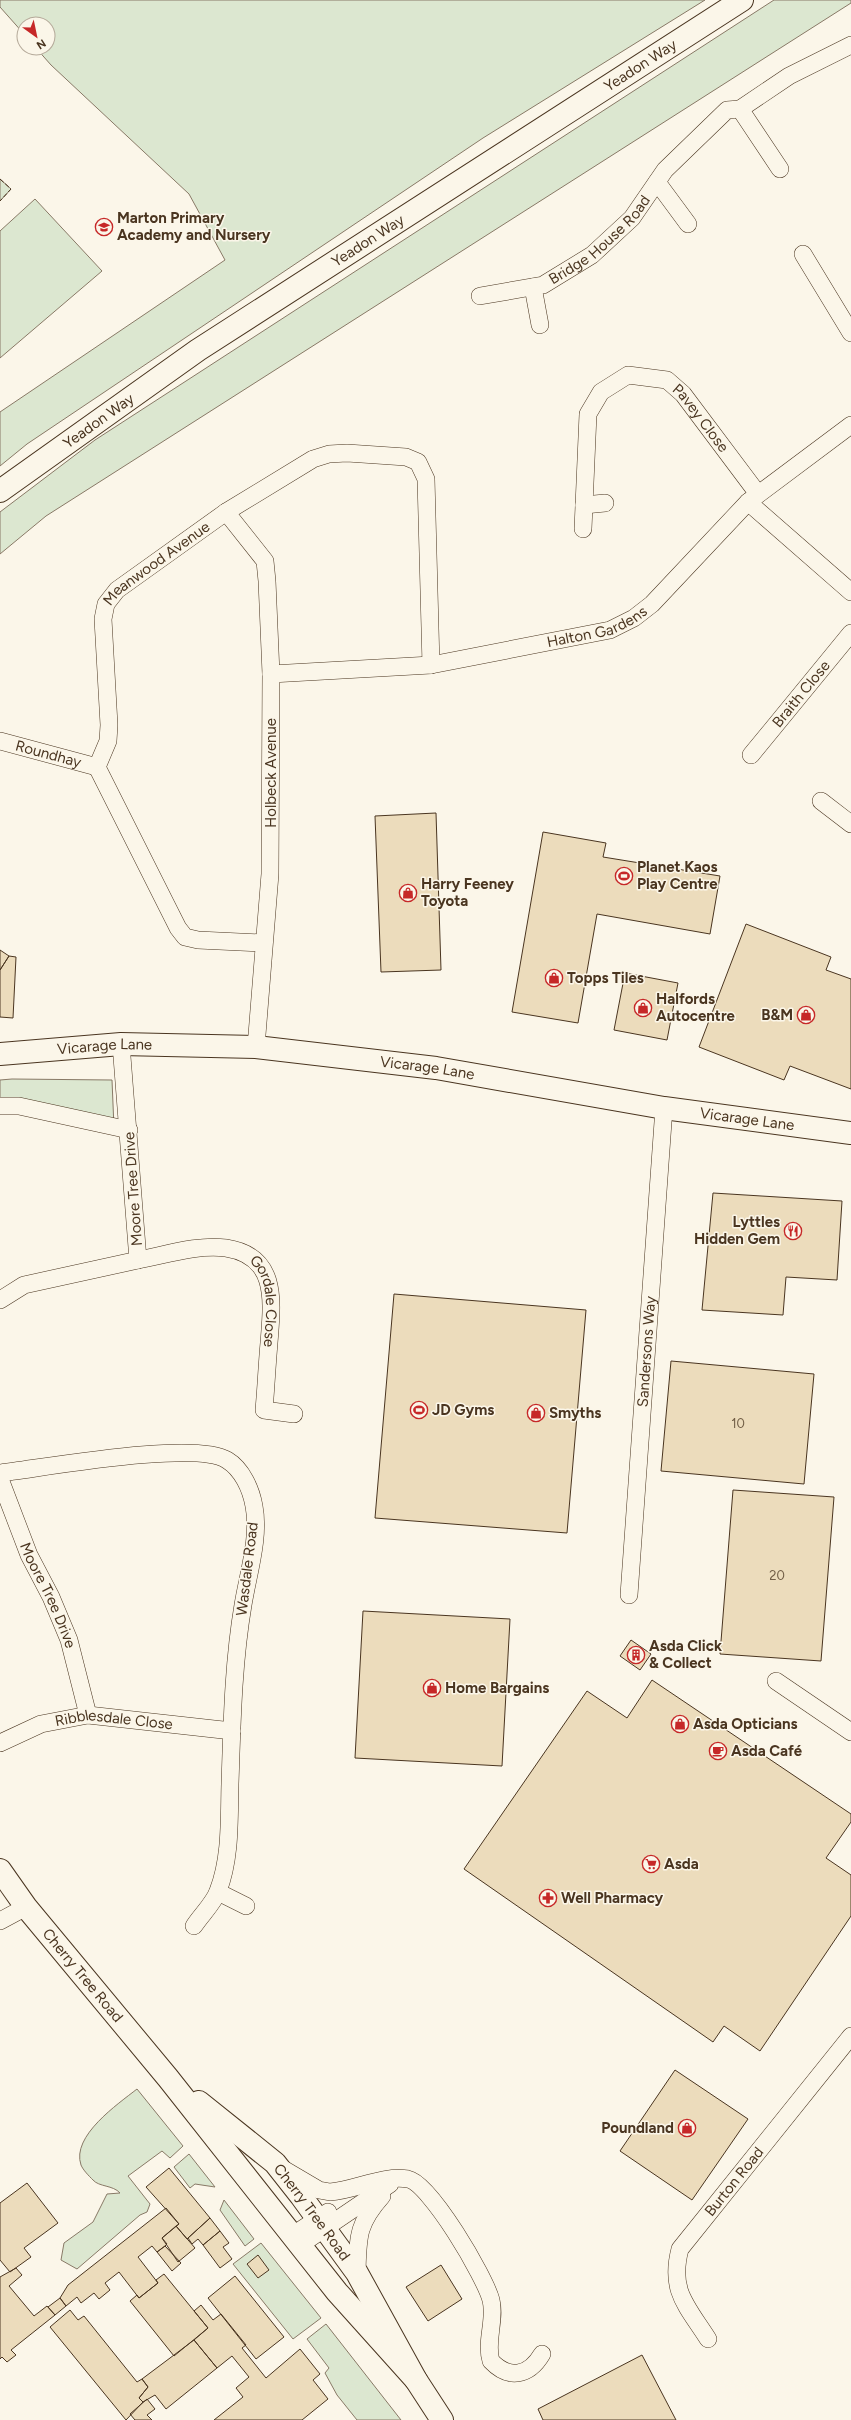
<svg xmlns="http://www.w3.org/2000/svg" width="851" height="2420" font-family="Figtree,sans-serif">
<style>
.green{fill:#dce7d0;stroke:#887966}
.building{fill:#ecdcbc;stroke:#4a3520}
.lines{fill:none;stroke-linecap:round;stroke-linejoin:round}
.minor-casing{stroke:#4a3520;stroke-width:18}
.tertiary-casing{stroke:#4a3520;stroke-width:24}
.minor{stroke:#fbf6e9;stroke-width:17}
.tertiary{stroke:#fbf6e9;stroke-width:22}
.fence{stroke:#4a3520;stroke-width:1;stroke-dasharray:5 2;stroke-linecap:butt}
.labels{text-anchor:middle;stroke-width:3;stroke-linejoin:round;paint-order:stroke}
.number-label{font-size:13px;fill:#725f47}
.street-label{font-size:15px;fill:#4a3520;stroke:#fbf6e9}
.poi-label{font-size:15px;font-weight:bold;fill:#4a3520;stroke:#fbf6e9;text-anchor:start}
</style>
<rect width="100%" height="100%" fill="#fbf6e9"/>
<path class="green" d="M0,0h705l-222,138 -456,306 -27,22v-54l225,-152 -36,-66 -138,-129 -15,-17h12v-24h-24v10l-24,-27z
M774,0h77v3l-805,513 -46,38v-42l95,-72z
M0,179l11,10 -11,12z
M35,199l67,72 -102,87v-127z
M12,1079l100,1 2,48 -114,-22v-26z
M137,2089l46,57 -13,12 -8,-7 -34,25 22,28 -3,8 -7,3 -63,54 -16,-9 3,-17 29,-21 14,-28 13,-1c-7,-8 -21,-6 -27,-13 -4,-4 -10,-10 -12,-15 -10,-29 37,-61 56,-76z
M189,2154l26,33 -20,-3 -5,4 -16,-21z
M224,2200l30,39 -9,7 -25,-36z
M261,2243l60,75 -28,21 -60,-75z
M326,2324l75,96h-44l-20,-25 -12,-22 4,-5 -22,-29z"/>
<path class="building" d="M436,813l5,157 -60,2 -6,-156z
M543,832l63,11 -3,14 117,19 -10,58 -113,-20 -19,109 -66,-11z
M746,924l85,33 -5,13 25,9v110l-61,-23 -6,14 -85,-33z
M0,950l9,6 -9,14z
M9,956l7,1 -3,61 -13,-1v-47z
M625,973l53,10 -11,57 -53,-10z
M713,1193l129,8 -5,79 -51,-3 -3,38 -81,-5z
M394,1294l192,16 -19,223 -192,-15z
M671,1361l143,13 -10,110 -143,-13z
M733,1490l101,7 -13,164 -101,-7z
M363,1611l147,8 -8,147 -147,-8z
M631,1640l20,14 -11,16 -20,-14z
M652,1680l199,134v8l-25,36 25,17v41l-91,135 -36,-25 -11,16 -249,-173 123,-178 40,27z
M675,2070l73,49 -56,81 -72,-49z
M169,2168l41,50 -23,21 -11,-13 3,-2 -33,-37z
M27,2183l31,40 -34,25 7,9 -21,15 -10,-12v-57z
M166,2208l13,16 -17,14 5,6 -2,2 -8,6 -5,-6 -14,11 20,26 -19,15 -20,-26 -14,11 5,7 -11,9 -5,-6 -13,10 -4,-6 -11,9 -6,-8 8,-13z
M210,2218l10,13 -17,14 -5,-6 -6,5 -4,-6z
M176,2226l19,22 -17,14 -16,-24z
M220,2231l9,12 -6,4 9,12 -12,9 -17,-23z
M165,2246l16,17 -9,8 -15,-19z
M258,2255l11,15 -11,8 -11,-14z
M441,2265l21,34 -34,22 -22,-34z
M16,2268l6,7 -13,11 25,30 13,-10 8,9 -44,35 5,5 -9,7 -5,-5 -2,2v-82z
M164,2274l44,54 -34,28 -44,-55 7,-6 2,3 19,-15 -2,-3z
M235,2276l49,61 -28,22 -48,-61z
M60,2298l6,8 -11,9 -7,-8z
M201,2305l12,15 8,-6 25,31 -4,3 24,30 34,-29 20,25 -7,6 15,19 -26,21h-88l29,-23 -7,-9 13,-11 -17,-21 -15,12 -23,-28 14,-12 -14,-17z
M70,2310l8,10 6,-4 53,66 5,-3 6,8 -9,11 4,4 -17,18 -76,-93z
M194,2340l23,28 -51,41 -11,-14 -12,7 -4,-4 9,-11 -6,-8z
M642,2355l34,65h-133l-5,-11z
M147,2399l8,10 -8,6 5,5h-17l-5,-6z"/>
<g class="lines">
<defs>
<g id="minor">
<path d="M740,109l40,60"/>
<path d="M657,182l31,42"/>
<path d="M803,254l48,79"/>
<path d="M533,287l7,38"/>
<path id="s1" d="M480,296l63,-11 49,-30 40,-37 33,-48 62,-60 13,-1 49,-33 62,-31"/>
<path d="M748,502l103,90"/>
<path d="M584,505l21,-2"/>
<path d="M226,512l39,49 2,20 4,93 -1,200 -14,173"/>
<path id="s2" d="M583,529l5,-115 13,-22 27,-17 39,5 16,14 75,100"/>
<path id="s3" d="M271,674l160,-9 179,-35 24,-12 18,-14 96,-102 103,-77"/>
<path id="s4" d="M0,741l97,26"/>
<path id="s5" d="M751,755l100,-122"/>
<path d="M821,801l30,23"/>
<path id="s6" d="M263,943l-65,-3 -13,-3 -7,-9 -81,-161 11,-26 1,-16 -6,-106 3,-15 11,-14 109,-78 87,-53 16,-5 18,-1 59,4 12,5 8,17 5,186"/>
<path d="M0,1106h19l110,24"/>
<path id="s7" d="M138,1260c27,-5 60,-16 88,-12 53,8 46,55 43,95 -2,22 -3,45 -5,67l30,4"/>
<path d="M0,1300l24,-15 114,-25 -17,-216"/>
<path d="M0,1473c43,-5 195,-33 227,-13 15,9 24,29 27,46 6,31 -6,68 -11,99 -10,59 -11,120 -13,179 -1,35 1,74 -12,107 -4,12 -17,24 -24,35"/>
<path id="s8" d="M0,1479l29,76 22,42 18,43 19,75"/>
<path id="s9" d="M629,1595l35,-487"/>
<path d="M776,1681l75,51"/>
<path id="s10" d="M0,1743l41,-19 47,-9 144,16"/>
<path d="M218,1892l28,14"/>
<path d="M0,1921l26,-14"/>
<path d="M285,2170l34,20 11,2c26,-2 52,-17 78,-13 22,4 77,98 83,121 5,20 -6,41 0,61 18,19 38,15 51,-7"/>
<path d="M293,2235l35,-23"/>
<path d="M300,2245l90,-61"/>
<path d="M357,2273c1,-36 0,-49 25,-77"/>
<path id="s11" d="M708,2339c-21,-33 -39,-48 -28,-90l171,-213"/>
</g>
<g id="tertiary">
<path id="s12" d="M0,491l198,-141 544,-350"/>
<path id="s13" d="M0,1054l121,-10 135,3 180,21 228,40 187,25"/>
<path id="s14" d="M0,1870l26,37 142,171 169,214 79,88"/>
<path id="s15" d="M199,2102l76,61 26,33 56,77 59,107 26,40"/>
</g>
</defs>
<use href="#minor" class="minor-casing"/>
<use href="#tertiary" class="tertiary-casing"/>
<use href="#minor" class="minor"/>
<use href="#tertiary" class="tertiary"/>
<path class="fence" d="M0,179l11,10 -11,12"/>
</g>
<defs>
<symbol id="school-ring" viewBox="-11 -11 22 22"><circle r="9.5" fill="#fbf6e9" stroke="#c62828" stroke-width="1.5"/><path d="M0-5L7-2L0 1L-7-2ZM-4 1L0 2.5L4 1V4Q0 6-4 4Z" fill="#c62828"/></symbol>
<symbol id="stadium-ring" viewBox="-11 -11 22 22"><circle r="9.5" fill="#fbf6e9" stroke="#c62828" stroke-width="1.5"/><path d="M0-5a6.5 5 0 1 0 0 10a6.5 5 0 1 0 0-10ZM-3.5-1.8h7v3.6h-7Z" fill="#c62828"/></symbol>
<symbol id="shop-ring" viewBox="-11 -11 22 22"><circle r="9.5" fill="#fbf6e9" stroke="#c62828" stroke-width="1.5"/><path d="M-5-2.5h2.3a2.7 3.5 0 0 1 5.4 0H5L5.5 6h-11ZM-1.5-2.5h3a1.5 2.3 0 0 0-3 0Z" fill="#c62828"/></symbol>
<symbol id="restaurant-ring" viewBox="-11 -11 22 22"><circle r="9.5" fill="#fbf6e9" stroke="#c62828" stroke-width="1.5"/><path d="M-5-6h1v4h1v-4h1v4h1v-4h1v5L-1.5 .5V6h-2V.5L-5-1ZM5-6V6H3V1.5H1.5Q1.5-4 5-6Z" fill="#c62828"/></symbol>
<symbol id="building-ring" viewBox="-11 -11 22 22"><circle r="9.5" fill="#fbf6e9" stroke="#c62828" stroke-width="1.5"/><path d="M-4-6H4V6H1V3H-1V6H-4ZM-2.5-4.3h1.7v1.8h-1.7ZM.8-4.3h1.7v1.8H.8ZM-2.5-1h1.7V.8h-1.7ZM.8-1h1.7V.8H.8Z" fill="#c62828"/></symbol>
<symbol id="cafe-ring" viewBox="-11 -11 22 22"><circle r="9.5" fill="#fbf6e9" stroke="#c62828" stroke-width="1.5"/><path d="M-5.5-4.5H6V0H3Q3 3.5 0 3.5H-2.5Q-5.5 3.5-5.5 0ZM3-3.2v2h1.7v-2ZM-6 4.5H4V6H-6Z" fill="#c62828"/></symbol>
<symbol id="supermarket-ring" viewBox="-11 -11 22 22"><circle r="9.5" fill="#fbf6e9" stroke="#c62828" stroke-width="1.5"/><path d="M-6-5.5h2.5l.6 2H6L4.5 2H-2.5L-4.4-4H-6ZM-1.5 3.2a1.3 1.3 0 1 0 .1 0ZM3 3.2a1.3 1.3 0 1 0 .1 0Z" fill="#c62828"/></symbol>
<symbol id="pharmacy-ring" viewBox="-11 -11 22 22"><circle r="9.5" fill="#fbf6e9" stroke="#c62828" stroke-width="1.5"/><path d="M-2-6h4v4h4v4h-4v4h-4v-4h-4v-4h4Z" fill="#c62828"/></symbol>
</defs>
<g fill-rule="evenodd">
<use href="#school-ring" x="94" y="217" width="20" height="20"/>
<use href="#stadium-ring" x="614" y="866" width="20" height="20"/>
<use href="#shop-ring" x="398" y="883" width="20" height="20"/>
<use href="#shop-ring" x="544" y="968" width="20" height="20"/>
<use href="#shop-ring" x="633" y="998" width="20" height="20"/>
<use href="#shop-ring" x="796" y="1005" width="20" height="20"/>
<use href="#restaurant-ring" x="783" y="1221" width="20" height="20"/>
<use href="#stadium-ring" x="409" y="1400" width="20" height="20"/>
<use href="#shop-ring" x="526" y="1403" width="20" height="20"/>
<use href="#building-ring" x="626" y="1645" width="20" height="20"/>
<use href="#shop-ring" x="422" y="1678" width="20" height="20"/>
<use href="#shop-ring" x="670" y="1714" width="20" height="20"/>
<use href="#cafe-ring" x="708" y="1741" width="20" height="20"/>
<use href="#supermarket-ring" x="641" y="1854" width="20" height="20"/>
<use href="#pharmacy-ring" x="538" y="1888" width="20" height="20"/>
<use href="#shop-ring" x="677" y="2118" width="20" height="20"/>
</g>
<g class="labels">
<g class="number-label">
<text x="738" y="1428">10</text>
<text x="777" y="1580">20</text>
</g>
<g class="street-label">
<text dy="5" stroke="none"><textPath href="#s12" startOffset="769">Yeadon Way</textPath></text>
<text dy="5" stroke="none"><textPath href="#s1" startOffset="137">Bridge House Road</textPath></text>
<text dy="5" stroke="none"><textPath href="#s12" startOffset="445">Yeadon Way</textPath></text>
<text dy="5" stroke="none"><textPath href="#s2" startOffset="263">Pavey Close</textPath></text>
<text dy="5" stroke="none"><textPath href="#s12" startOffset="121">Yeadon Way</textPath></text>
<text dy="5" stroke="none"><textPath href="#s6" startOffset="501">Meanwood Avenue</textPath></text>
<text dy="5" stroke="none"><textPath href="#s3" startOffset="331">Halton Gardens</textPath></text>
<text dy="5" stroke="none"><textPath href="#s5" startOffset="79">Braith Close</textPath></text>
<text dy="5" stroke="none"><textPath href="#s4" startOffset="50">Roundhay</textPath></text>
<text transform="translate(271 773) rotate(-90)" y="5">Holbeck Avenue</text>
<text dy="5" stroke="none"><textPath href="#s13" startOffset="105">Vicarage Lane</textPath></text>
<text dy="5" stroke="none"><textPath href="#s13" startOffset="429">Vicarage Lane</textPath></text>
<text dy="5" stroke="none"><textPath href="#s13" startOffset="753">Vicarage Lane</textPath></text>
<text transform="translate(133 1189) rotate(-94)" y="5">Moore Tree Drive</text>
<text dy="5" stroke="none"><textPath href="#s7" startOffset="165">Gordale Close</textPath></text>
<text dy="5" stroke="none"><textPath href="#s9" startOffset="244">Sandersons Way</textPath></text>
<text transform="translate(247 1569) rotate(-83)" y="5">Wasdale Road</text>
<text dy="5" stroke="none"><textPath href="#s8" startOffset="126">Moore Tree Drive</textPath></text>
<text dy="5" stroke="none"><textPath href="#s10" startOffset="119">Ribblesdale Close</textPath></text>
<text dy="5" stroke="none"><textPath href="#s14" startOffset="134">Cherry Tree Road</textPath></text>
<text dy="5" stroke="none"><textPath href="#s11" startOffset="185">Burton Road</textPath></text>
<text dy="5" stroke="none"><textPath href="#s15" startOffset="159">Cherry Tree Road</textPath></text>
</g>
<g class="poi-label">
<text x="117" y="223">Marton Primary<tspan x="117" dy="17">Academy and Nursery</tspan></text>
<text x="637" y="872">Planet Kaos<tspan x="637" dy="17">Play Centre</tspan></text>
<text x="421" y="889">Harry Feeney<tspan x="421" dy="17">Toyota</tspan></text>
<text x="567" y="983">Topps Tiles</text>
<text x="656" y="1004">Halfords<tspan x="656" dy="17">Autocentre</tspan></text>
<text x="793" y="1020" text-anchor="end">B&amp;M</text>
<text x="780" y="1227" text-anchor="end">Lyttles<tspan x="780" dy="17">Hidden Gem</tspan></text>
<text x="432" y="1415">JD Gyms</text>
<text x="549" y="1418">Smyths</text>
<text x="649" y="1651">Asda Click<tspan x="649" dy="17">&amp; Collect</tspan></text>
<text x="445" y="1693">Home Bargains</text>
<text x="693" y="1729">Asda Opticians</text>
<text x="731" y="1756">Asda Café</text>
<text x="664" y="1869">Asda</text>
<text x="561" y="1903">Well Pharmacy</text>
<text x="674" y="2133" text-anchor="end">Poundland</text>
</g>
</g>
<g transform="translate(36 36) rotate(147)"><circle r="19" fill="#fbf6e9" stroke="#b4a999"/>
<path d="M0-3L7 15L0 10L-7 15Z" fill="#c62828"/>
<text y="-6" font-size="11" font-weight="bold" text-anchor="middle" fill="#4a3520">N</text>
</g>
</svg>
